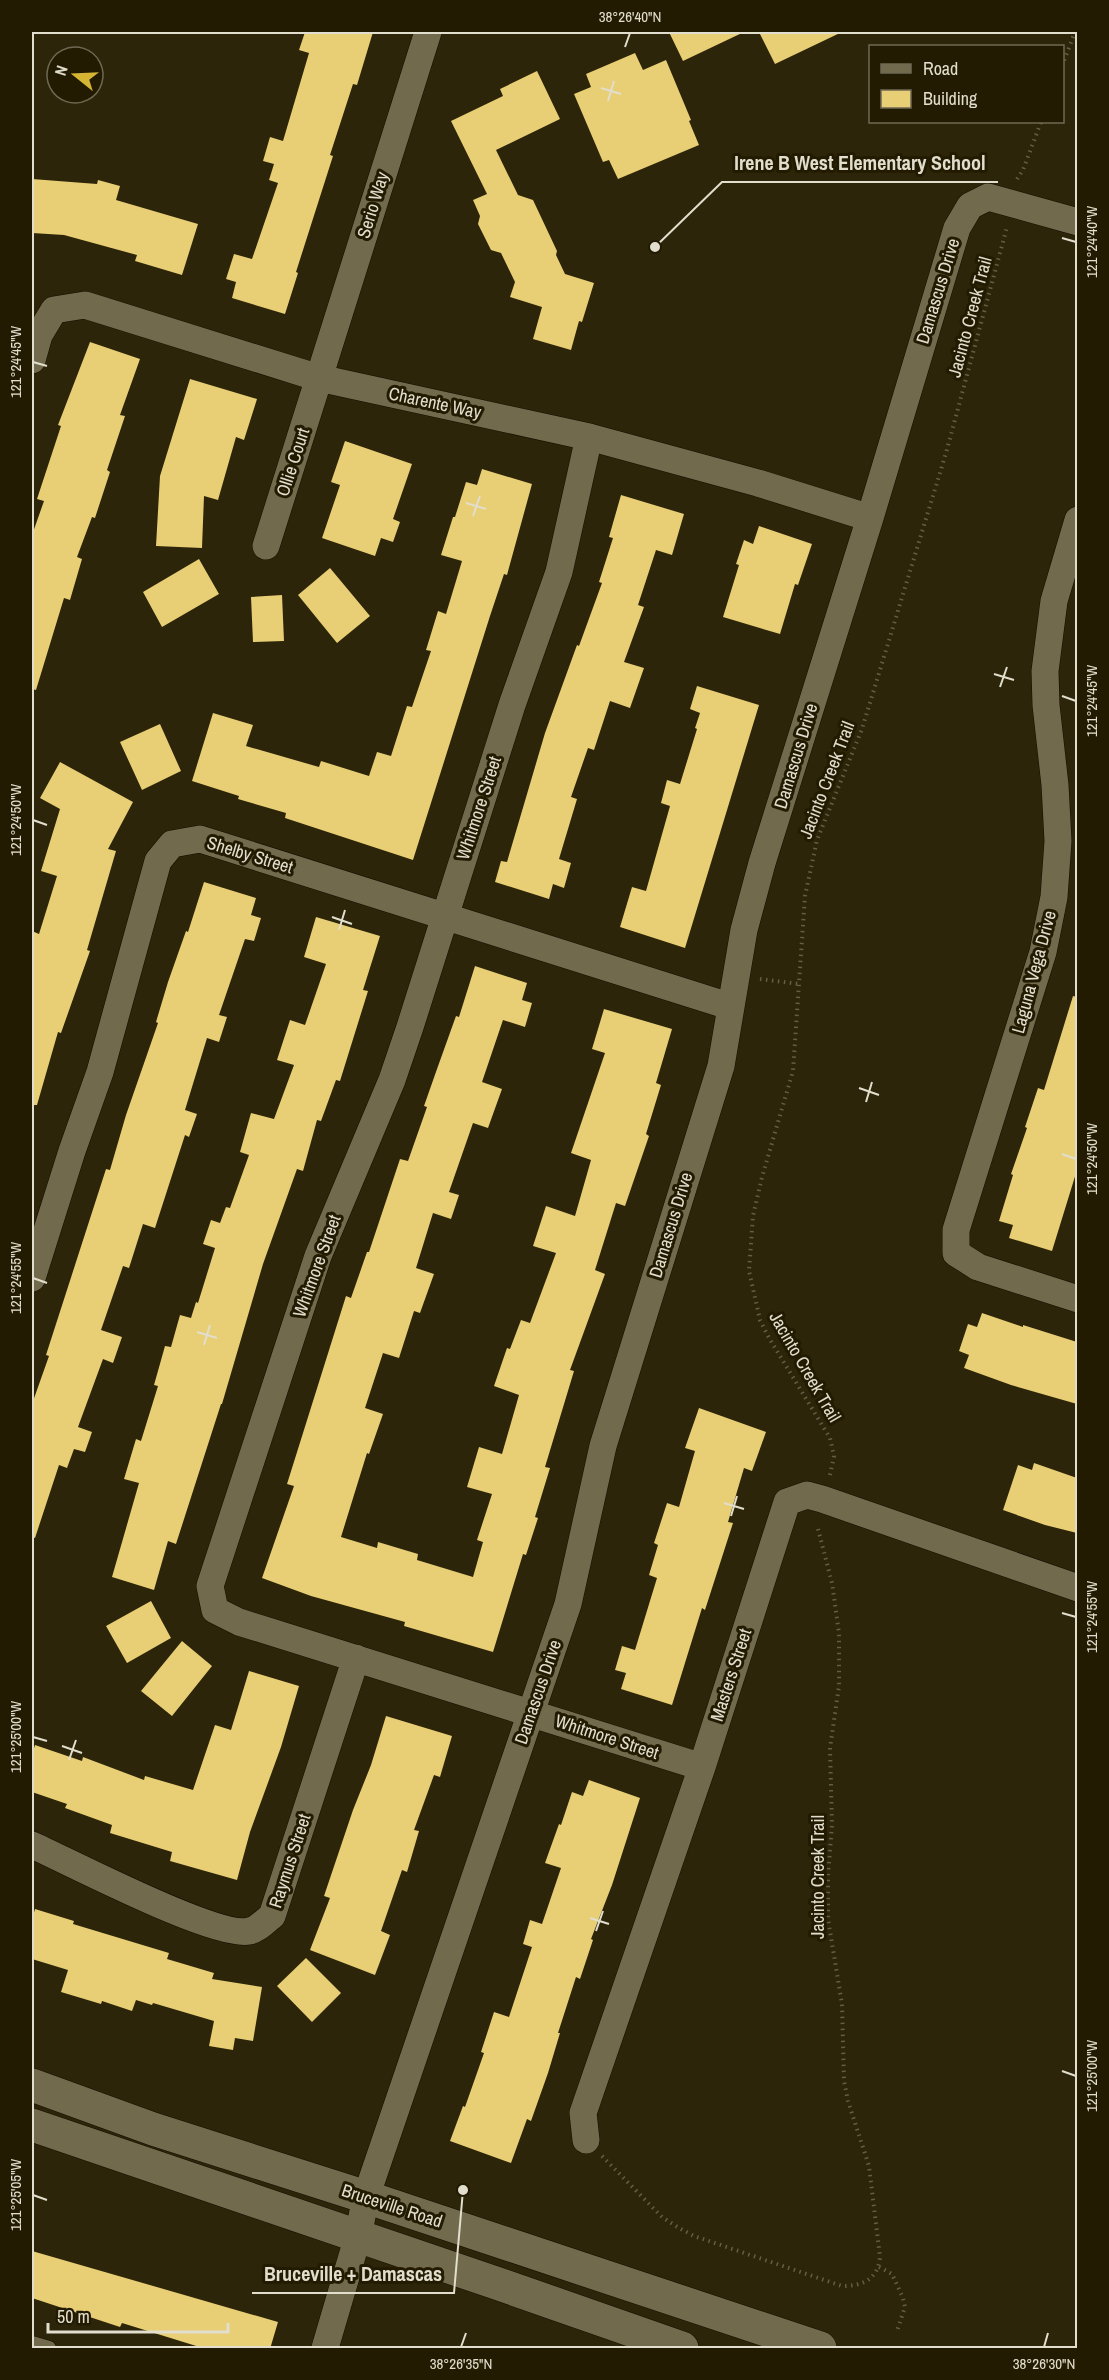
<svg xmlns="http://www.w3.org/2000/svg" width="1109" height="2380" font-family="'Archivo Narrow',sans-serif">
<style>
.building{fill:#e8ce74}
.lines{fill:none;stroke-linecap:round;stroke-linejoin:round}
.lane-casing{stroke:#150d00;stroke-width:15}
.street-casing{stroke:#150d00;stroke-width:28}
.secondary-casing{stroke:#150d00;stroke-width:34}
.path{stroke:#645e46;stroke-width:4;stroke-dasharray:1.5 4.5;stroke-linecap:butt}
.lane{stroke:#726a4d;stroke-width:14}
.street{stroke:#726a4d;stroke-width:27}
.secondary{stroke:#726a4d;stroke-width:33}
.ticks{fill:none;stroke:#e2dece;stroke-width:2}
.labels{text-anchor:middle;stroke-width:6;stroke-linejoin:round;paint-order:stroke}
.street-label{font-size:18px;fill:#e2dece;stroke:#231b01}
.leader{fill:none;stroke:#e2dece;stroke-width:2}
.callout-dot{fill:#e2dece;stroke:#231b01;stroke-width:2}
.callout-label{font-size:20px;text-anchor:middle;font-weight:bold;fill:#e2dece;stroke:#231b01;stroke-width:6;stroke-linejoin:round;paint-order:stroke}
.neatline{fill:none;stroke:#e2dece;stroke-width:2}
.ticks-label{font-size:15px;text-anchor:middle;fill:#e2dece}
</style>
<rect width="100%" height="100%" fill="#2c2509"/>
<path class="building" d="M305,32h68l-16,53 -4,-1 -23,71 3,1 -37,116 2,1 -13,41 -53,-16 4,-16 -10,-3 8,-25 18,5 26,-76 -9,-3 5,-16 -11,-3 7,-24 13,4 26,-88 -10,-3z
M669,32h75l-61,29z
M759,32h83l-67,32z
M635,53l8,17 23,-10 25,60 -2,1 10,24 -81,34 -9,-19 -6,2 -29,-68 17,-7 -5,-13z
M537,71l23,48 -64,31 22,45 15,5 24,51 -1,4 9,19 29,9 -12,39 -3,-1 -8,29 -38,-11 9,-32 -32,-10 5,-15 -14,-29 -10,-3 -13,-26 2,-8 -7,-16 14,-6 -36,-73 52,-25 -3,-7z
M32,179l65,5 1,-4 22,6 -4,14 82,24 -16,51 -47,-14 2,-6 -73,-20 -32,-2z
M90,342l50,17 -20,56 5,1 -18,54 3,2 -15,46 -3,-1 -15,40 5,2 -12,41 -6,-2 -28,92 -4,-1v-154l12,-34 -7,-2 24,-73 -3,-1z
M190,379l67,20 -13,41 -8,-3 -18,63 -14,-4 -2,52 -46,-2 4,-70z
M345,441l67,23 -19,55 7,3 -7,20 -12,-4 -6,18 -53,-18 18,-53 -9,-3z
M482,469l50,15 -25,91 -3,-1 -14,42 -77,244 -128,-42 1,-5 -48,-14 1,-3 -47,-15 21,-68 40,12 -7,21 73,21 2,-6 48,15 8,-24 14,4 16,-50 5,1 19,-56 -5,-1 12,-39 8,3 16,-53 -21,-6 12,-38h2l11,-35 11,3z
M621,495l63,19 -12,41 -16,-5 -18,55 6,2 -20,55 20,6 -14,40 -20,-7 -16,49 -6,-2 -17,49 6,2 -18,60 12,4 -7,25 -11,-4 -4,15 -54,-17 6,-21 6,1 38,-129 32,-88 2,1 23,-63 -3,-1 14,-44 -4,-1z
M759,526l53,18 -14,41 -3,-1 -15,50 -57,-17 16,-52 -3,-1 8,-24 9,4z
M199,559l20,35 -57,33 -19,-35z
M330,568l40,48 -33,27 -39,-48z
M282,595l2,46 -31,1 -2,-45z
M697,686l62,19 -74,243 -65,-21 12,-40 14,4 24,-85 -9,-3 6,-23 13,4 17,-55 -2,-1 5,-15 -10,-4z
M160,724l21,47 -39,19 -22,-48z
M60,762l73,40 -25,47 8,2 -29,99 3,1 -29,82 -3,-1 -21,73h-5v-174l7,3 18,-58 -16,-5 19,-62 -20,-11z
M204,882l52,16 -5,17 10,3 -7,23 -9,-2 -26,76 8,2 -8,25 -12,-4 -22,72 12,4 -8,23 -4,-2 -30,93 -12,-4 -14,44 -6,-2 -22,64 21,7 -9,26 -10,-4 -25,68 14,5 -7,20 -11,-3 -7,19 -8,-3 -24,73 -3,-1v-133l17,-48 -3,-1 60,-186 4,1 16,-55 32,-92 -2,-1 12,-40 18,-51 2,1z
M316,917l64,19 -17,54 5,1 -28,90 -4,-1 -15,41 -4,-1 -14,51 -6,-2 -34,95 -41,140h-1l-45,140 -8,-3 -14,49 -42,-13 27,-94 -15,-4 12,-40 5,2 17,-55 -4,-1 11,-39 6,1 9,-32 11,3 5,-16 2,1 17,-55 -12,-4 8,-24 9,3 6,-16 4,1 19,-53 -9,-3 11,-39 23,6 20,-54 -17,-5 13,-40 15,5 21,-61 -22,-7z
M475,966l52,17 -5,17 10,3 -7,24 -22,-7 -21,62 20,7 -14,39 -15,-5 -24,69 10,3 -8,24 -18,-6 -17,55 18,6 -14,39 -6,-2 -15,47 -16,-5 -18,55 18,6 -14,40 -2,-1 -26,84 36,11 1,-6 40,12 -1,6 56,17 10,-35 -6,-2 15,-46 -25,-7 12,-40 23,7 17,-59 -25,-9 13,-38 3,1 11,-29 9,3 26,-70 -23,-7 13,-40 29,10 16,-56 -20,-7 34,-100 -13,-4 12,-40 68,20 -16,54 5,2 -15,49 3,2 -24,70 -9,-3 -21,67 10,4 -35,96 4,1 -29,96 5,1 -15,49 3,1 -12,37 -3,-1 -30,98 -89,-26 1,-4 -94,-26 -49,-18 32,-92 -7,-2 59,-188 5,2 16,-46h2l31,-93 8,2 19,-54 -3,-1 13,-37 19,-53 3,1z
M1073,996l4,1v173l-25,81 -43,-13 4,-13 -14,-4 14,-46 -2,-1 16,-46 -2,-1 13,-39 6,2z
M982,1313l41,14v-2l54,17v62l-66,-19 -47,-17 5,-13 -10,-4 9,-27 9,3z
M699,1408l67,24 -14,39 -8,-3 -16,54 5,1 -28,87 -3,-2 -30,97 -51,-16 5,-16 -11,-3 7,-24 13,4 22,-72 -8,-3 9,-30 -4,-2 13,-40 12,4 16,-56 -10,-3z
M1034,1463l43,15v55l-32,-8 -42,-15 15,-45 14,5z
M151,1601l20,37 -44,25 -21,-37z
M182,1641l30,25 -40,50 -31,-25z
M249,1671l50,15 -18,61 -31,85 -13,48 -67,-19 2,-9 -62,-19 2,-8 -47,-17 2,-4 -35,-12v-37l3,-10 47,16 1,-4 61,23 1,-4 48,14 22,-65 16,5z
M386,1716l66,20 -12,41 -6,-2 -20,55 5,1 -12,41 -5,-2 -21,61 9,4 -15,40 -65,-25 20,-52 -6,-2 29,-86 18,-45z
M589,1780l51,18 -28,87 -21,54 2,1 -13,39 -4,-2 -18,56h2l-12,40 -17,48 -4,-2 -16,44 -61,-22 13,-35 2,1 19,-54 -3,-1 13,-40 15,5 23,-70 -9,-3 7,-24 12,4 19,-56 -16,-5 14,-39 2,1 11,-33 11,4z
M35,1909l39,12 -1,3 96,29 -2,6 47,14 -2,6 50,8 -9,54 -18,-3 -2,12 -24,-4 5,-25 -61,-18 -1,2 -16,-5 -4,11 -30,-10 -1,3 -40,-12 7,-22 -36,-11v-39z
M306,1958l35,35 -29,29 -35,-36z
M32,2251l246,71 -8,27h-64l-84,-26 -2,4 -88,-29z"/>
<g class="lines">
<defs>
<path id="lane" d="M32,2343l17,5"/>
<path id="street" d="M32,360l7,-25 15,-25 31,-5 234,73 270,59 169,46 112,35
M589,437l-30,135 -47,133 -102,322 -18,53 -74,176 -108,330 5,24 24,12 463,145
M1078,520l-24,81 -9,70 1,34 9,80 3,56 -4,56 -11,55 -87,278v23l22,14 100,32
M266,546l162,-514
M32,1278l40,-127 28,-79 58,-211 14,-17 28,-5 529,167
M32,1845c38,17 185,94 217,86 8,-1 17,-11 23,-15l84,-258
M586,2140l-3,-27 119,-346 85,-265 20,-7 15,4 256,89
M325,2348l33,-112 8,-39 202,-593 35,-158 118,-380 23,-136 18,-67 108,-345 87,-290 13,-22 18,-9 90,25"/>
<path id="secondary" d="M32,2085l121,44 213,68 454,151
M32,2125l464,158 186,65"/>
</defs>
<use href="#lane" class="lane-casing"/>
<use href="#street" class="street-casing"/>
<use href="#secondary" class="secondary-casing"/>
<path class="path" d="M1062,66l13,-34
M1017,179l6,-9 18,-48
M760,979l40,5
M830,1475l4,-19 -4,-18 -61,-100 -9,-18 -11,-49 4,-55 9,-39 31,-106 12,-175 12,-56 45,-111 84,-276 61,-226
M602,2156l60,61 17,11 15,8 148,50c21,0 36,-7 38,-29l-11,-91 -21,-65 -4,-20 -2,-77 -14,-85v-44l4,-50 -2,-77 9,-62v-53l-7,-50 -15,-58
M879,2267l13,7 11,24 2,9 -8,24"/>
<use href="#lane" class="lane"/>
<use href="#street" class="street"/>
<use href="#secondary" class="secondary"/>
</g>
<path class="ticks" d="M625,47l5,-14M601,88l20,6M608,101l6,-20M1062,238l14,4M33,362l14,4M466,503l20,6M473,516l7,-20M994,674l20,6M1000,687l7,-20M1062,696l14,5M33,820l14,5M332,917l20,7M339,930l6,-20M859,1088l20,7M866,1102l6,-20M1062,1154l14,5M33,1278l14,5M197,1332l20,6M204,1345l6,-20M724,1503l20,6M731,1516l6,-20M1062,1613l14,4M33,1737l14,4M62,1746l20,7M69,1760l7,-20M590,1918l19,6M596,1931l7,-20M1062,2071l14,5M33,2195l14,5M461,2347l5,-14M1044,2347l4,-14"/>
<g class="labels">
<g class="street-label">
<text transform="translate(373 205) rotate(-73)" y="6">Serio Way</text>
<text transform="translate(938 291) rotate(-73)" y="6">Damascus Drive</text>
<text transform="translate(970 317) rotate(-75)" y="6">Jacinto Creek Trail</text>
<text transform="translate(435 403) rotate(12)" y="6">Charente Way</text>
<text transform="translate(293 462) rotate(-72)" y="6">Ollie Court</text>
<text transform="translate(796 756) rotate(-73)" y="6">Damascus Drive</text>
<text transform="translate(827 780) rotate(-69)" y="6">Jacinto Creek Trail</text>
<text transform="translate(479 808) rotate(-72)" y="6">Whitmore Street</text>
<text transform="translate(250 855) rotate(17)" y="6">Shelby Street</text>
<text transform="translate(1034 972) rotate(-75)" y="6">Laguna Vega Drive</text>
<text transform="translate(671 1225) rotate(-73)" y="6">Damascus Drive</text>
<text transform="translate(317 1266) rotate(-70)" y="6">Whitmore Street</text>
<text transform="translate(805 1367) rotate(60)" y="6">Jacinto Creek Trail</text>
<text transform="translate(731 1675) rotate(-72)" y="6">Masters Street</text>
<text transform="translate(538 1692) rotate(-71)" y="6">Damascus Drive</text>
<text transform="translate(607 1737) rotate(18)" y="6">Whitmore Street</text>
<text transform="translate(290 1861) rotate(-72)" y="6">Raymus Street</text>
<text transform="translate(818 1877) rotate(-90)" y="6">Jacinto Creek Trail</text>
<text transform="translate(392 2206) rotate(18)" y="6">Bruceville Road</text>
</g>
</g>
<path class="leader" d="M655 247L722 182H998M463 2190L454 2293H252"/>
<g class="callout-dot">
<circle cx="655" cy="247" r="6"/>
<circle cx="463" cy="2190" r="6"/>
</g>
<g class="callout-label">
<text x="860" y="170">Irene B West Elementary School</text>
<text x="353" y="2281">Bruceville + Damascas</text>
</g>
<rect width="1109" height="2380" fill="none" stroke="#231b01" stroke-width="66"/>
<rect x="869" y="45" width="195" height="78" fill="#231b01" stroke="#6f6953" stroke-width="1.5"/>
<rect x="881" y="64" width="30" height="9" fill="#726a4d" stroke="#6f6953" stroke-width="1.5"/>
<text x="923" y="75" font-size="18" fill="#e2dece">Road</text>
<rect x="881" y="90" width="30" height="18" fill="#e8ce74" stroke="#6f6953" stroke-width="1.5"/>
<text x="923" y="105" font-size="18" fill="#e2dece">Building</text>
<g transform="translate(75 75) rotate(288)"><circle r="28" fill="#231b01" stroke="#6f6953" stroke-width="1.5"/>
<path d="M0-4.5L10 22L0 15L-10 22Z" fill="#d6b534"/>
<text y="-9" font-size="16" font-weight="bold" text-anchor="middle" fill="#e2dece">N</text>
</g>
<path d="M48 2323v9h180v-9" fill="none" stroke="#e2dece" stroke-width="3"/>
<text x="57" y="2323" font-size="18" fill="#e2dece" stroke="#231b01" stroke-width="4.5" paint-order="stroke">50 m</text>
<rect x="33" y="33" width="1043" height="2314" class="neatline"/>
<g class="ticks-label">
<text x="630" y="22">38°26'40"N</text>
<text transform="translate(1092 242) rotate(-90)" y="5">121°24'40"W</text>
<text transform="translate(16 362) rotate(-90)" y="5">121°24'45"W</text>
<text transform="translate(1092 701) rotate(-90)" y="5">121°24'45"W</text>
<text transform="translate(16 820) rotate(-90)" y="5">121°24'50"W</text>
<text transform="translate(1092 1159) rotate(-90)" y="5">121°24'50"W</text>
<text transform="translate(16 1278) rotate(-90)" y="5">121°24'55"W</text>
<text transform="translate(1092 1617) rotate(-90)" y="5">121°24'55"W</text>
<text transform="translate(16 1737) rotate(-90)" y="5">121°25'00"W</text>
<text transform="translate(1092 2076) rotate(-90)" y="5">121°25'00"W</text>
<text transform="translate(16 2195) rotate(-90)" y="5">121°25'05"W</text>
<text x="461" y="2369">38°26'35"N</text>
<text x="1044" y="2369">38°26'30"N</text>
</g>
</svg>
